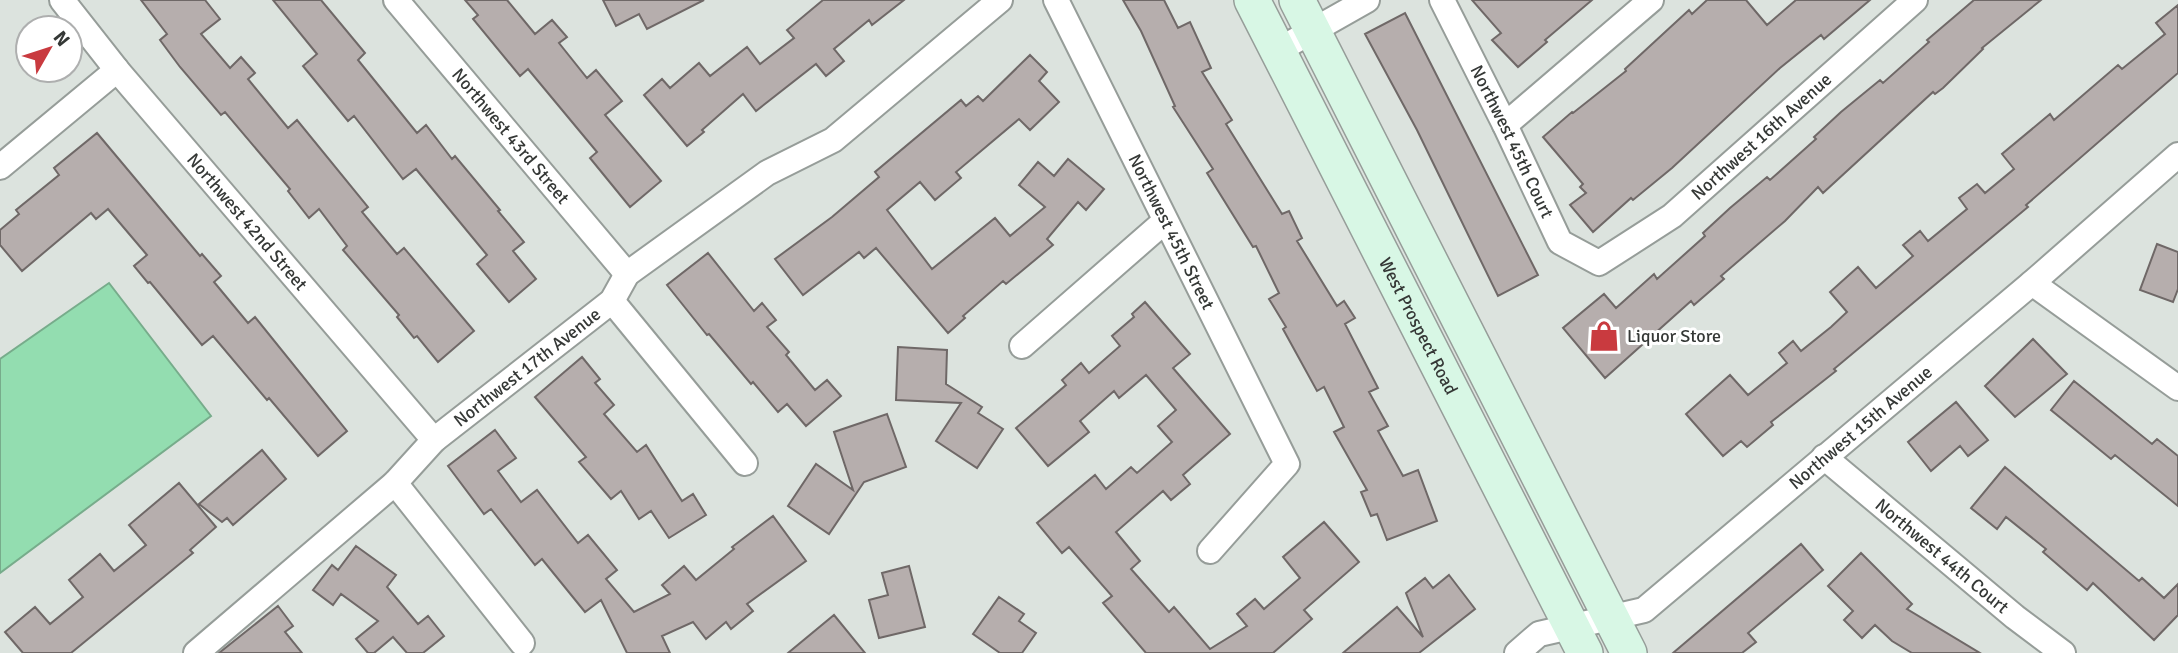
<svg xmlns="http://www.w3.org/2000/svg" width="2178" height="653" font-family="Signika,sans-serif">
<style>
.water{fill:#93ddb0;stroke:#77ac8b;stroke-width:2}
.building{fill:#b6aead;stroke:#6f6867;stroke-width:2}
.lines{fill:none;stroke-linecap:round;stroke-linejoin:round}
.street-casing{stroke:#969d99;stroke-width:28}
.secondary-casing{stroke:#969d99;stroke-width:38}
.street{stroke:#fff;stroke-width:24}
.secondary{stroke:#d8f7e5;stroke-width:35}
.labels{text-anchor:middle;stroke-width:6;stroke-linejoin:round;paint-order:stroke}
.street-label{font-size:18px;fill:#353836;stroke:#fff}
.poi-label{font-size:18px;fill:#353836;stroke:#fff;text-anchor:start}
</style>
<rect width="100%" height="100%" fill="#dce3de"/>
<path class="water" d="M109,283l102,133 -211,157v-214z"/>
<path class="building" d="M141,0h64l15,19 -19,15 29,34 11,-11 14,16 -7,6 40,49 9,-8 71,87 -6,5 35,42 7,-6 70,83 -36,31 -21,-26 -3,2 -17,-21 2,-2 -56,-65 4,-4 -28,-37 -10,9 -21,-27 2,-2 -65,-77 -4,3 -41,-48 -20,-27 7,-6z
M273,0h48l44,53 -7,7 59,73 9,-8 26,34 3,-3 45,54 -2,1 26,31 -11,9 23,28 -27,23 -32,-38 10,-9 -71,-86 -13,10 -49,-63 -6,5 -45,-55 14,-12z
M465,0h42l28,34 17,-14 15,17 -8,6 28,35 9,-8 26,31 -17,14 56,66 -31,26 -40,-49 7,-6 -69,-83 -8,7 -47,-57 5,-4z
M603,0h101l-57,29 -8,-15 -23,12z
M823,0h81l-32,25 -3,-5 -35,29 10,12 -18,15 -10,-12 -60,47 -13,-17 -41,36 2,2 -17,14 -43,-51 18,-16 8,9 29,-25 11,13 37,-29 13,17 34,-26 -7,-8z
M1123,0h41l14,28 12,-6 21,46 -9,4 30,48 -6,4 56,90 7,-3 13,27 -5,3 40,65 7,-5 11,17 -10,6 33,64 -9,4 19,34 -10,5 25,45 15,-6 19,51 -50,19 -10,-26 -6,2 -10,-24 6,-2 -33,-58 10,-5 -20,-40 -7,4 -34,-62 3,-2 -17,-28 10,-6 -23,-47 -3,1 -46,-74 6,-4 -40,-62 2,-1 -34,-75z
M1472,0h120l-47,40 2,2 -29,25 -26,-27 9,-7z
M1707,0h39l21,25 29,-25h74l-46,39 -3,-4 -41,33 -108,100 -39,32 -2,-2 -38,34 -23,-27 16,-12 -6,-6 3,-3 -40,-47 29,-25 1,1 53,-42 -1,-2 64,-59 3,4z
M1974,0h67l-59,48 1,1 -40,39 -8,6 -2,-2 -110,101 -5,-6 -33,34 -64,55 3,3 -30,26 -3,-4 -86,77 -42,-50 41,-34 12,14 38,-34 3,5 48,-43 -2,-3 27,-25 37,-31 3,3 46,-41 -2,-2 27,-25 39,-32 3,3 46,-41 -2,-2z
M2178,5v68l-152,132 2,2 -194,162 2,2 -65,51 2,3 -26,22 -6,-6 -18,15 -37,-42 44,-39 18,20 39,-32 -8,-10 14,-12 8,10 30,-24 16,-15 -17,-20 28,-25 18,21 37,-32 -10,-11 17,-14 8,10 39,-32 -8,-11 18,-14 8,9 29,-24 -12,-15 48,-40 4,6 64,-55 4,4 43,-35 -9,-11z
M1405,13l133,262 -40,21 -81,-166 -52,-96z
M1030,55l17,17 -8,9 20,21 -29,28 -11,-11 -63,53 5,6 -26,22 -15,-18 -33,28 45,59 63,-51 15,18 35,-29 -26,-22 19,-23 16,14 14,-17 36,30 -18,21 -8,-8 -31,37 6,6 -47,39 -3,-3 -40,35 2,2 -17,15 -72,-85 -12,10 -5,-6 -56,43 -28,-36 57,-42 47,-40 -4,-5 86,-72 5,6 12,-10 5,5z
M97,133l103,123 2,-2 19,22 -7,6 34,41 7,-6 92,114 -29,25 -49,-58 -2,2 -54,-64 -11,9 -52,-63 -2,1 -14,-17 13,-11 -39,-46 -12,10 -5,-6 -69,58 -22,-26v-15l19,-16 -3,-4 43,-35 -5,-7z
M2157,244l21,8v37l-5,13 -33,-12z
M708,253l46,58 8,-8 14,17 -9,7 22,25 -3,3 29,35 12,-10 14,16 -35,30 -19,-22 -9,8 -25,-30 -2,2 -42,-50 -2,1 -40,-50z
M1145,302l45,52 -17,14 57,66 -47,41 7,9 -19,16 -8,-9 -47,41 24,29 -9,8 38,43 5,-5 36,42 37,-23 -10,-12 18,-15 9,10 36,-31 -17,-21 41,-35 35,40 -55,48 8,9 -39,34h-127l-43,-50 9,-7 -43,-49 -7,6 -25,-30 58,-48 11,14 25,-22 6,6 35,-31 -14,-16 18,-16 -30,-35 -27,23 -5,-7 -34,30 9,11 -41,34 -32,-38 50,-43 -4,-5 19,-17 8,10 31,-27 -8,-10 22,-19 -2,-3z
M2033,339l34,35 -52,43 -30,-31z
M898,347l49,3 -1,34 36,23 -4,6 25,16 -26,39 -41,-27 25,-38 -65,-3z
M582,357l18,22 -5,4 19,22 -10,9 33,38 9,-7 36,56 11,-7 13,21 -37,23 -18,-27 -12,8 -18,-28 -10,8 -32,-37 7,-5 -51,-60z
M2074,381l78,63 5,-5 21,17v50l-63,-51 -4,4 -60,-49z
M1956,402l32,38 -20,16 -8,-10 -29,25 -23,-29z
M887,414l19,53 -42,15 -35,52 -41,-28 28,-42 37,26 -19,-58z
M495,430l21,28 -18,13 23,31 16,-12 41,53 10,-8 29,35 -11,9 28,33 36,-18 -8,-9 22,-19 12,14 38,-31 -2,-2 41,-31 33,45 -59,43 6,7 -22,18 -5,-7 -20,17 -13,-17 -31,14 8,17h-43l-26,-53 -16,12 -43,-53 -7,6 -44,-56 -7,5 -36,-48z
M262,450l24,29 -53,46 -6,-7 -5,4 -23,-18z
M2005,467l134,114 3,-3 22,20 14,-14v31l-24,25 -61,-57 -6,7 -44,-38 3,-3 -40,-32 -9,12 -26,-21z
M179,483l37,44 -26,23 3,3 -122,100h-48l-18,-21 30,-25 15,17 33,-27 -14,-17 31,-26 14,17 32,-26 -17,-20z
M1801,544l22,26 -75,63 8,9 -14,11h-69z
M356,546l40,29 -9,12 31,37 10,-8 16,20 -21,17h-16l-14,-16 -19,16h-6l-12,-14 22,-18 -37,-27 -8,11 -20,-15 19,-25 6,5z
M1861,553l51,51 -5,5 73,44h-68l-20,-12 -17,-16 -13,13 -18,-18 9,-9 -25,-25z
M909,566l16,61 -46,11 -10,-38 19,-5 -6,-22z
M1449,575l26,34 -56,44h-76l54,-46 26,30 -17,-44 19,-15 8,10z
M999,597l25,17 -5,7 17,12 -14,20h-22l-27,-19z
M278,606l15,20 -8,6 17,21h-83z
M834,615l31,38h-77z"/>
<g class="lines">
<defs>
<g id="street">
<path id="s1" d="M62,0l55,70 317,370"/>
<path id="s2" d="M396,0l231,274"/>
<path id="s3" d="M1056,0l231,464 -77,87"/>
<path id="s4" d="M1442,0l63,125 55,117 39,21 73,-47 243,-216"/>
<path d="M1277,51l90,-51"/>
<path d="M1505,125l146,-125"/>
<path d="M0,167l117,-97"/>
<path d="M2032,283l146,105"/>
<path d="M612,301l133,162"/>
<path d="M1022,346l143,-125"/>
<path id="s5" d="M1824,457l191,160 48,36"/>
<path d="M395,483l127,160"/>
<path id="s6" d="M196,653l199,-170 39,-43 178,-139 15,-27 140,-101 66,-33 167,-140"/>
<path id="s7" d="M1517,653l22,-19 105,-24 388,-327 146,-128"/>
</g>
<g id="secondary">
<path id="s8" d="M1252,0l333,653"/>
<path d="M1297,0l332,653"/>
</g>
</defs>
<use href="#street" class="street-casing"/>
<use href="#secondary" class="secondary-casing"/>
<use href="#street" class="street"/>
<use href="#secondary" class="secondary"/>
</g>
<defs>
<symbol id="shop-bare" viewBox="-9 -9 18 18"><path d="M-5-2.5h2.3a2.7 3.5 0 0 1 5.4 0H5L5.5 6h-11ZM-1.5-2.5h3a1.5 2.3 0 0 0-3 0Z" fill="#c93a3f" stroke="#fff" stroke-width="2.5" paint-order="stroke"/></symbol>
</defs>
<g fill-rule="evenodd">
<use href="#shop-bare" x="1582" y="314" width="44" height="44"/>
</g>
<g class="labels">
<g class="street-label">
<text dy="6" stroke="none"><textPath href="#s2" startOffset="178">Northwest 43rd Street</textPath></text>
<text dy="6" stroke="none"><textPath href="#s4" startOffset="520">Northwest 16th Avenue</textPath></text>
<text dy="6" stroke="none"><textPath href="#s4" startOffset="158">Northwest 45th Court</textPath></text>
<text dy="6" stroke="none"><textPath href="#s1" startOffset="289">Northwest 42nd Street</textPath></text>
<text dy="6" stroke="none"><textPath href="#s3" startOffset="259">Northwest 45th Street</textPath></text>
<text dy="6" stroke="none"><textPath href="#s8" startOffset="366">West Prospect Road</textPath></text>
<text dy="6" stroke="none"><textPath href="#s6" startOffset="438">Northwest 17th Avenue</textPath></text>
<text dy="6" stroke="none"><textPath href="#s7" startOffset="420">Northwest 15th Avenue</textPath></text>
<text dy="6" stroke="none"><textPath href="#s5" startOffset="154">Northwest 44th Court</textPath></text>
</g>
<g class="poi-label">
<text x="1627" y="342">Liquor Store</text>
</g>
</g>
<g transform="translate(49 49) rotate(51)"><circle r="33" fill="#ffffff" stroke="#aeafaf" stroke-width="2"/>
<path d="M0-5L12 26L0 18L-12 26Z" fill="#c93a3f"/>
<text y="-10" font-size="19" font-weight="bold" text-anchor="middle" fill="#353836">N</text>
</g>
</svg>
